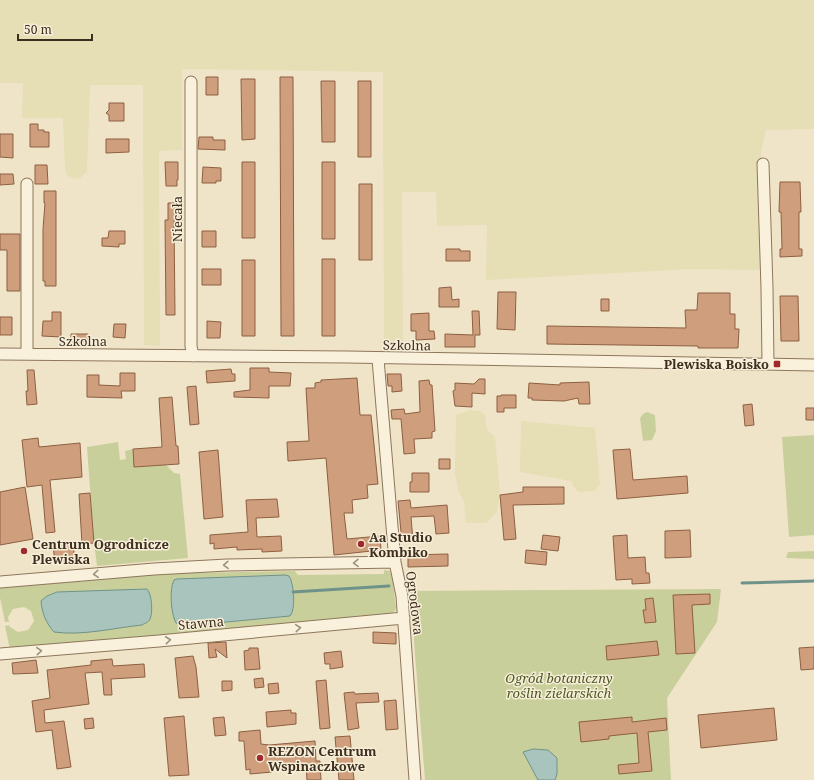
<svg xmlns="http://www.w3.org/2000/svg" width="814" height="780" font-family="'Noto Serif',serif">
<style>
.farmland{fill:#e6deb5}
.green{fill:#c9cf9b}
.water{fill:#a9c4bc;stroke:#6f938a}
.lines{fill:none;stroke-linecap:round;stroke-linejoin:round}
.stream{stroke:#6f938a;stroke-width:3}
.building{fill:#cf9f7d;stroke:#8d5f41}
.minor-casing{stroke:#8d765c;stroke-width:13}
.minor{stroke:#faf1dc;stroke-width:11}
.oneway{stroke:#9c907e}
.poi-dot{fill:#9e2a2b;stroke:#f7eed8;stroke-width:1.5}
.labels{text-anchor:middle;stroke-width:3;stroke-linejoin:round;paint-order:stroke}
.street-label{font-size:13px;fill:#3d2e20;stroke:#f7eed8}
.poi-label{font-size:13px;font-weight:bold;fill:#3d2e20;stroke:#f7eed8;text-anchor:start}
.park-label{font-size:13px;font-style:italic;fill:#4d5a26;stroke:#f7eed8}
</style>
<rect width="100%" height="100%" fill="#f0e4c8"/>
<path class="farmland" d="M0,0h814v129l-48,1 -5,21v119l-69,-1 -206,11 1,-55 -50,1 -1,-34h-34l1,156 -19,-1 -1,-275 -201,-3v81l-23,1 1,195 -16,-1 -1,-260h-53l-3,87 -7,6 -6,1 -7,-4 -2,-5 -2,-52h-41l1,-35h-23z
M470,410l10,1 5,4 2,15 8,7 5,58 -3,17 -11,11h-20l-2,-21 -6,-12 -3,-17 1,-58z
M521,421l74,7 5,56 -5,7 -16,1 -4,-3 -4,-8 -51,-9z"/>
<path class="green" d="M647,412l8,3 1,16 -4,9 -9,1 -3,-23 3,-4z
M814,435v100l-25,2 -7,-100z
M118,442l2,18 6,-1 -1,-8 8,-2 2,18 31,-2 8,8 6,1 8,84 -91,8 -3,-23 -7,-96z
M814,551v8l-28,-1 2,-6z
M384,570l6,1 3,11 3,26 -1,3 -7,5 -378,34 -5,-24 4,-1 1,2 8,5 10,-2 6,-9 -3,-10 -7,-4 -11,2 -5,8 1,5h-4l-5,-24v-13l182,-12 113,-2 3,4 86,-1z
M721,589l-4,33 -50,76 4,82h-246l-15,-189z"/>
<path class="water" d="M285,575l4,1c5,7 7,34 1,40l-106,10 -8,-3c-5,-9 -7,-33 -2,-43l3,-1z
M147,589c5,5 6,24 3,30 -2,4 -5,4 -8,6 -29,3 -59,11 -88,7 -8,-9 -12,-19 -13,-31l6,-5 10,-4z
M533,749l15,1 9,8v16l-2,6h-17l-15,-28z"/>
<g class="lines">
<path class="stream" d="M742,583l72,-2
M293,592l96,-6"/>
</g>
<path class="building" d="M206,77h12v18h-12z
M280,77h13l1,259h-13z
M241,79h14v60l-13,1z
M321,81h14v61h-13z
M358,81h13v76h-13z
M109,103h15v18h-15v-6l-3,-2 3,-3z
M30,124h8v6h6v2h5v15h-19z
M0,134h13v24l-13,-1z
M199,137h14v3h12v10l-27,-1z
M106,139h23v13l-23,1z
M165,162h13v18h-1v6h-11z
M242,162h13v76h-13z
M322,162h13v77h-13z
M35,165h12l1,19h-13z
M203,167l18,1v13h-5v2h-14z
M0,174h13l1,10 -14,1z
M780,182h20l1,30h-2v37h3v7l-22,1v-8h2l-1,-37h-2z
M359,184h13v76h-13z
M44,191h12v95h-11v-5h-2v-52l2,-26h-1z
M168,203h14v18h-8l1,94h-9l-1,-95h3z
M109,231h16v13h-6v3l-17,-1v-8h6z
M202,231h14v16h-14z
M0,234h20v57h-13v-41h-7z
M446,249h14v2h10v10h-24z
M322,259h13v77h-13z
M242,260h13v76h-13z
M202,269h19v16h-19z
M451,287l1,13 7,-1v8h-20v-19z
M498,292h18l-1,38 -18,-1z
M698,293h32v21h5v15h4l-1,19h-40v-2l-151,-2v-18l139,2 -1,-18h12z
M780,296h18l1,45h-18z
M601,299h8v12h-8z
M472,311h7l1,24h-5v12h-30v-13l28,1z
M52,312h9v25l-19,-1 1,-15h9z
M429,313v18h5l1,8 -19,1v-9h-5v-17z
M0,317h12v18h-12z
M207,321l14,1 -1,16h-13z
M114,324h12l-1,14 -12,-1z
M71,334h17v8h-17z
M250,368h19v4l22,1 -1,13h-21v12l-35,-1v-5l16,-2z
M231,369l1,5h3v7l-28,2 -1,-12z
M27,370h7l3,34 -10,1 -1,-14h2z
M120,373h15v18h-14l1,7 -35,-1v-22h12v10l21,1z
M387,374h14l1,17 -10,1v-6h-4z
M357,378l3,37h11l7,69 -11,1 1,13 -16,2 1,13h-9l3,26 33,-3 1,14 -47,5 -8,-97 -38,3 -1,-19 22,-1 -3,-53h9v-5l6,-1v-2z
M479,379h6v15l-13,-1v14l-17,-1 -2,-15 2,-1v-7l19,1z
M429,380l1,5h2l3,46 -3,1v6l-18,1 1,14 -11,1 -3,-35h-9l-1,-9 13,-1 1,5 15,-2 -1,-31z
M589,382l1,22h-11l-1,-6 -14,3 -32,-1v-2h-4l1,-15 31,2v-2z
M196,386l3,38 -9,1 -3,-38z
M501,395h15v13h-12v4h-7v-16h4z
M172,397l4,49h2l1,18 -45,3 -1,-18 29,-2 -3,-49z
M752,404l2,21 -9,1 -2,-21z
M806,408h8v12h-8z
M38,438l1,9 41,-4 2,34 -32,3 5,52 -9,1 -4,-48 -15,2 -5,-47z
M630,449l3,31 54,-4 1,17 -71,6 -4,-49z
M218,450l5,67 -19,2 -5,-67z
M439,459h11v10h-11z
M412,473h17v19h-19v-10h2z
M25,487l8,52 -33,6v-53z
M523,487h41v17l-51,1 3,34 -12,1 -4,-45 23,-3z
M90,493l4,50 -12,1 -3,-50z
M277,499l2,18 -23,1 1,19 24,-1 1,15 -20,1v-3l-25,1v-3l-23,2v-6l-4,1v-9l38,-3 -2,-32z
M410,500l1,8 36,-3 2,28 -13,1 -2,-18 -23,1 2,24 -11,1 -4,-41z
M690,530l1,27 -26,1v-27z
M543,535l17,2 -2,14 -17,-2z
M627,535l1,23 17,-1 1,16h3l1,10 -18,1v-5l-16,1 -3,-44z
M73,544l2,16 -20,2 -2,-16z
M526,550l21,2 -1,13 -21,-2z
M448,554v12l-40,1v-12z
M710,594v10l-18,1 3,48 -19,1 -3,-59z
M653,598l3,24 -11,1 -2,-13h3l-1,-11z
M373,632l23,1v11l-23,-1z
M657,641l2,14 -52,5 -1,-14z
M226,642l1,16 -12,-9 2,8 -8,1 -1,-15z
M814,647v22l-13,1 -2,-22z
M249,648h9l2,21 -15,1 -1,-19 5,-1z
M341,651l2,16 -13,2v-5h-5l-1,-11z
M193,656l3,11 3,30 -20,1 -4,-40z
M112,659l1,7 31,-2 1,13 -34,2 1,16h-8l-2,-23 -17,1 4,31 -45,6 1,13 19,-2 7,46 -14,2 -5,-39 -16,2 -4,-31 18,-3 -3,-28 44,-5v-4z
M36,660l2,13 -25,1 -1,-11z
M263,678l1,9 -9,1 -1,-9z
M326,680l4,48 -10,1 -4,-48z
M222,681h10v9l-10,1z
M278,683l1,10 -10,1 -1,-10z
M354,692l1,2 23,-1 1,9 -23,1 3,25 -11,2 -4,-37z
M396,700l2,29 -12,1 -2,-29z
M774,708l3,32 -76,8 -3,-33z
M291,710v3h5v11l-29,3 -1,-15z
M184,716l5,59 -20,1 -5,-58z
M224,717l2,18 -11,1 -2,-18z
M632,717v5l34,-4 1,12 -19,2 4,39 -33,3 -1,-9 21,-2 -2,-30 -28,3v3l-28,3 -2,-20z
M93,718l1,10 -9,1 -1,-10z
M260,730l1,14 8,1 46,-4 1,20h4l1,19h-14l-1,-14 -34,2v4l-22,2v-5l-4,1 -2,-29h-5v-9z
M350,736l4,44h-15l-4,-43z"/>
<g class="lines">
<defs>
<path id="minor" d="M191,82v264l2,10
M763,164l4,124 1,76
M0,354l347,3 467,8
M27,354v-170
M378,359l17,203 7,34 13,184
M0,582l154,-13 73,-4 168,-3
M0,654l159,-13 245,-23"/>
</defs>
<use href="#minor" class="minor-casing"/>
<use href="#minor" class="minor"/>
</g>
<defs><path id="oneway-chevron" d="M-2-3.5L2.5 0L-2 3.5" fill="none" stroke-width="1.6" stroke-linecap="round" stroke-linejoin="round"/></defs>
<g class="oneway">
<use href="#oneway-chevron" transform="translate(356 563) rotate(179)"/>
<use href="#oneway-chevron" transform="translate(226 565) rotate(178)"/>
<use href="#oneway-chevron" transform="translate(96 574) rotate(175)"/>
<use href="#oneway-chevron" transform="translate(298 628) rotate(-5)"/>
<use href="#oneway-chevron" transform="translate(168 640) rotate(-6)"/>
<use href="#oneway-chevron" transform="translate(39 651) rotate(-5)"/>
</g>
<g class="poi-dot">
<rect x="773" y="360" width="8" height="8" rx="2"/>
<circle cx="361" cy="544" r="4"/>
<circle cx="24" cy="551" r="4"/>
<circle cx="260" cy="758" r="4"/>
</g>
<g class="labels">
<g class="street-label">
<text transform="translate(177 219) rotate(-90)" y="5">Niecała</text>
<text x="83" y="346">Szkolna</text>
<text transform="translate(407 345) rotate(1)" y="5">Szkolna</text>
<text transform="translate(415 603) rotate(83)" y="5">Ogrodowa</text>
<text transform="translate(201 623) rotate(-5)" y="5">Stawna</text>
</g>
<g class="poi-label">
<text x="769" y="369" text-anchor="end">Plewiska Boisko</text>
<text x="369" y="542">Aa Studio<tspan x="369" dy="15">Kombiko</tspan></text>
<text x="32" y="549">Centrum Ogrodnicze<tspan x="32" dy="15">Plewiska</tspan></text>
<text x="268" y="756">REZON Centrum<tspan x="268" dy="15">Wspinaczkowe</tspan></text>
</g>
<g class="park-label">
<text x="559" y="683">Ogród botaniczny<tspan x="559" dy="15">roślin zielarskich</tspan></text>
</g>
</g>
<path d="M18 34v6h74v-6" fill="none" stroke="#3d2e20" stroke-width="2"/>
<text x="24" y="34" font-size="12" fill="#3d2e20" stroke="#f7eed8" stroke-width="3" paint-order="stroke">50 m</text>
</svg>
